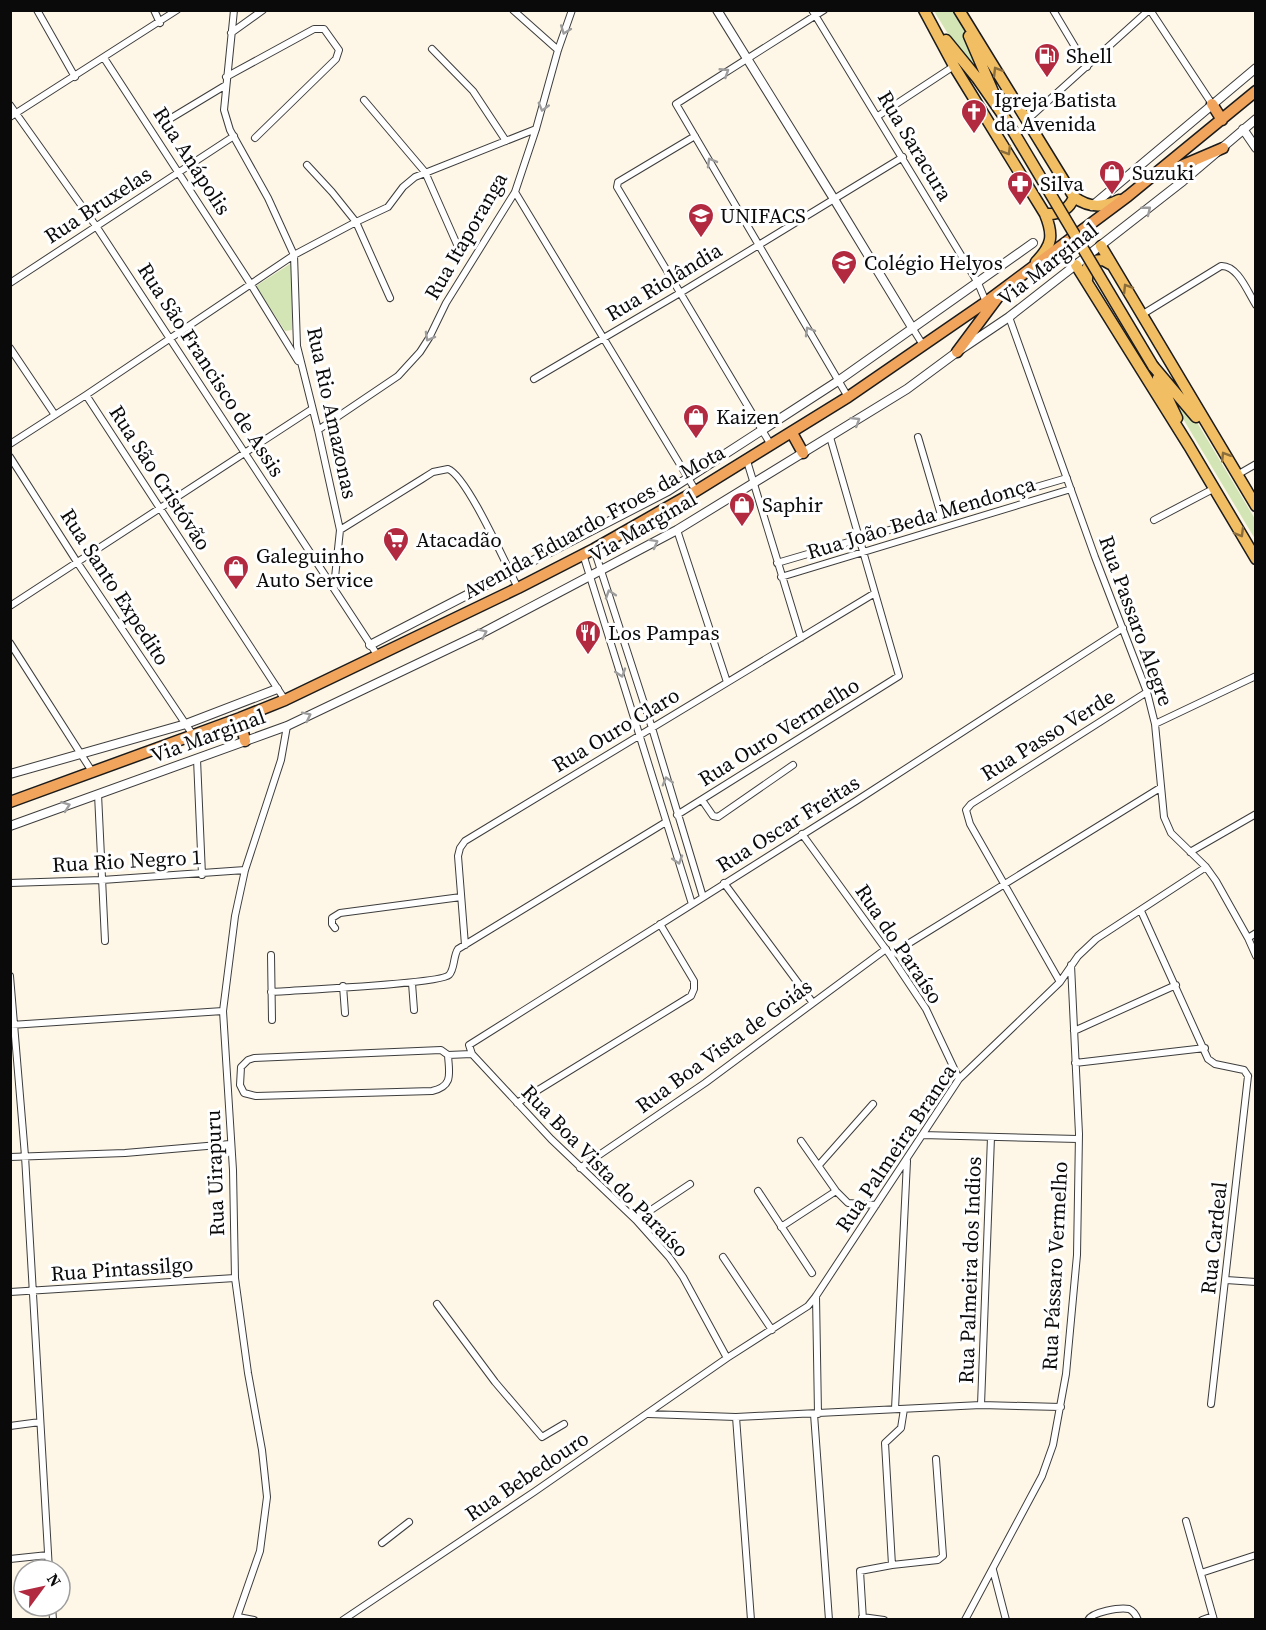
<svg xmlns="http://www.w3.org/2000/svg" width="1266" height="1630" font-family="'Source Serif 4',serif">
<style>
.green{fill:#d3e5b4}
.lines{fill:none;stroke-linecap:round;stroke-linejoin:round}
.minor-casing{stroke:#3d3d3d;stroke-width:8}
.tertiary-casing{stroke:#3d3d3d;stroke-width:10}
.primary-casing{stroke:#1b1b1b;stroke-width:13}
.trunk-casing{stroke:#1b1b1b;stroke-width:13}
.minor{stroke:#fff;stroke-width:6}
.tertiary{stroke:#fff;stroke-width:8}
.primary{stroke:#f2be63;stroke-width:10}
.trunk{stroke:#f0a45c;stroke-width:10}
.primary-bridge-casing{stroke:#1b1b1b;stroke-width:13;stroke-linecap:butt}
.primary-bridge{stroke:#f2be63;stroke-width:10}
.oneway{stroke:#9d9d9d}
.oneway2{stroke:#8a6d3b}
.labels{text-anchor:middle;stroke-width:6;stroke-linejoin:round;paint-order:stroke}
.poi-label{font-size:21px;fill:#0a0a0a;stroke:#fff;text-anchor:start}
.street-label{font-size:21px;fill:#0a0a0a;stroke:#fff}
</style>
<rect width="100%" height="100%" fill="#fef7e7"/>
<path class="green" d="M934,11h19l18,29 6,30 -24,-28z
M293,262l-1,68 -7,1 -29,-45z
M1166,383l26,31 63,105v20l-73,-122z"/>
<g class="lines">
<defs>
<path id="minor" d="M37,10l38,67
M154,10l6,13
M234,10l-10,100 6,20 38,68 26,57 3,91 21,84 22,100 -6,57
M513,10l45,40
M812,10l166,273 8,19
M824,10l-148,94 172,293
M1053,10l34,57
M1150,10l62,94
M231,33l32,-23
M432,49l41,42 33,50
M104,58l146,225 48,78
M226,77l88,-48h10l15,21 -3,9 -81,79
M364,100l61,72 34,77
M10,105l86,121 282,430
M878,116l76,-50
M10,117l167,-107
M168,120l58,-35
M1027,120l122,-110
M695,136l-77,46 -1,5 154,258
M307,165l25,27 24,30 32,-15 15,-20 12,-10 121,-48
M515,192l181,299
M10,283l224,-147
M1143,314l78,-48c17,-1 27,27 35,39
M1009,317l86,240 52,135 8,32 9,93 7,16 35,34 10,14 32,57 8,18
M913,329l10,16
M10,348l45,67
M534,379l146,-86 223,-136
M86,395l199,305
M318,430l80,-54 22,-24 9,-14 17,-35 69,-111 21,-63 22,-79 14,-40
M918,437l23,78
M10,444l76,-49 208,-140 62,-33 34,76
M10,457l67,105 116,173
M747,461l54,177
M1237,475l19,-11
M1154,520l59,-31
M340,530l82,-51 11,-7 15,-3c19,7 58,96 70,119
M677,530l50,152
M594,549l58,179 51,169
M583,554l109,350
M777,563l290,-85
M781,577l290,-88
M10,606l302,-197
M10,643l83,130
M1155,724l101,-48
M197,759l5,116
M98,794l7,147
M702,800l11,16 5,1 75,-52
M677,815l222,-139 -69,-239
M802,834l88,121 36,54 33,70
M1190,852l66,-38
M10,883l92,-3 143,-10
M724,883l89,120
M1141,911l67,148 7,5 29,6 4,6
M335,928l-3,-4v-6l8,-5 121,-16
M1248,938l8,-5
M465,945l-7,-89 2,-8 5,-7 410,-248
M271,955l1,65
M890,955l270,-167
M10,976l15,180 24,414
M1060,982l-90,-158 -4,-14 5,-6 176,-112
M412,983l2,27
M343,986l2,27
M271,992c24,-2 169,-8 178,-17 6,-6 4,-19 9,-26l208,-127
M11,1025l212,-14
M1074,1031l102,-46
M441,1050l7,5c1,18 6,31 -16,36l-176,5 -12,-3 -4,-8 1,-18 7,-7 6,-2z
M448,1055l24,-1
M1075,1063l130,-15
M517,1103l174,-107 3,-7v-8l-34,-57
M922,1135l156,4
M801,1141l35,50 12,12 28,2
M10,1157l115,-4 105,-9
M819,1165l54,-61
M580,1168l125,-85 181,-134
M758,1191l54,82
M636,1220l54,-36
M781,1227l55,-36
M723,1257l49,73
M1226,1280l30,2
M10,1292l225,-14
M816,1296l2,118
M437,1304l58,78 47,55 22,-13
M727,1358l-44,-81 -14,-20 -33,-37 -85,-81 -79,-85 -3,-9 387,-244 267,-173
M1211,1404l37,-328
M981,1405l10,-268
M895,1409l12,-248
M648,1414l88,3 245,-12 80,2
M814,1414l15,206
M736,1417l15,203
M10,1426l30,-4
M1186,1521l28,99
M382,1543l27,-21
M10,1559l38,-4
M892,1565l-7,-122 16,-15 3,-19
M993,1570l13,50
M1201,1573l55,-18
M52,1606l1,14
M238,1617l16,3
M862,1617l22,3
M236,1620l24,-69 7,-54 -5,-47 -14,-77 -13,-95 -2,-108 -10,-159 12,-95 10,-46 36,-110 6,-34
M343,1620l191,-128 193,-134 81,-52 8,-10 143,-217 101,-97 18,-26 18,-17 110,-72
M863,1620l-3,-49 32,-6 46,-5 5,-4 -7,-97
M965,1620l77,-144 11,-31 13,-71 11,-119 2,-121 -8,-169
M1088,1620c4,-8 32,-13 41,-11 5,2 7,6 9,11
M1202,1620l11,-4"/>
<path id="tertiary" d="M717,10l117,189 79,130
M1243,129l13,19
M1092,206l164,-138
M370,645l298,-154 170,-110 195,-138
M10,774l176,-50 91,-35
M10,826l277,-100 197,-94 193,-102 230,-141 50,-37 52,-35 174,-136 73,-62"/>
<path id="primary" d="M924,10l30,56 91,148c9,22 7,31 -9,48
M959,10l115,187c15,11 29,11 45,3
M969,36l25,58
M946,40l31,38 30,43
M1045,214c14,1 24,-4 29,-17
M1101,246l155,260
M1076,265l113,181 67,113
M1087,280l1,-14 4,-5 11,-1 9,5
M1153,366l43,51
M1158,378l19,40"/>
<path id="trunk" d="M1212,104l10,16
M1162,174l61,-26
M957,352l41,-55
M792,433l11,20
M240,718l5,23
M10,802l230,-84 45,-18 233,-112 76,-39 102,-58 152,-94 138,-95 142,-106 128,-105"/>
</defs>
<use href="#minor" class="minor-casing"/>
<use href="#tertiary" class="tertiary-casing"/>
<use href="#primary" class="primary-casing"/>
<use href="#trunk" class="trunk-casing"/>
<use href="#minor" class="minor"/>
<use href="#tertiary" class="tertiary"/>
<use href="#primary" class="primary"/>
<use href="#trunk" class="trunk"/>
<defs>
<path id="primary-bridge" d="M1007,121l146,245"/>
</defs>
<use href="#primary-bridge" class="primary-bridge-casing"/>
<use href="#primary-bridge" class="primary-bridge"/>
</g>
<defs><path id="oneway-chevron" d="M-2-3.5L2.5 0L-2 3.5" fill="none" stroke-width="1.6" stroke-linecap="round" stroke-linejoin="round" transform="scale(1.5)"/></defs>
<g class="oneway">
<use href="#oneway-chevron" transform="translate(565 30) rotate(110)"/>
<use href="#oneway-chevron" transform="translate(725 72) rotate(-33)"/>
<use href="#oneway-chevron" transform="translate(543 107) rotate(105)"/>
<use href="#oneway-chevron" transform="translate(711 162) rotate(-120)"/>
<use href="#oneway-chevron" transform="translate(1147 210) rotate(-39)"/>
<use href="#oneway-chevron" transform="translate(809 331) rotate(-120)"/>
<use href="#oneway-chevron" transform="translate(429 337) rotate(119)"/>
<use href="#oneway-chevron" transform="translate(856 421) rotate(-32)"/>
<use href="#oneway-chevron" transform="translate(654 543) rotate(-29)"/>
<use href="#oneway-chevron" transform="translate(610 594) rotate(-108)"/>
<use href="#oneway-chevron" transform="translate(483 633) rotate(-26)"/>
<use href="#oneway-chevron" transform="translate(621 673) rotate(72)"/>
<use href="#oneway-chevron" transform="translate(307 716) rotate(-26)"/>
<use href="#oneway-chevron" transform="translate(667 781) rotate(-106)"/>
<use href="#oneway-chevron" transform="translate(66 806) rotate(-20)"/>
<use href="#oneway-chevron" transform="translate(678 860) rotate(72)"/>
</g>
<g class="oneway2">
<use href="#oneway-chevron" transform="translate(997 71) rotate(-122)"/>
<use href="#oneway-chevron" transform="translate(1007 151) rotate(59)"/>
<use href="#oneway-chevron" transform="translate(1127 288) rotate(-122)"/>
<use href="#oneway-chevron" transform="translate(1225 456) rotate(-122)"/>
<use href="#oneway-chevron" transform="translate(1240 533) rotate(59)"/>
</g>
<defs>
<symbol id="fuel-pin" viewBox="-11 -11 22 30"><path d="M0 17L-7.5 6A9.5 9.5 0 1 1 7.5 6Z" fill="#b22a40" stroke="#fff"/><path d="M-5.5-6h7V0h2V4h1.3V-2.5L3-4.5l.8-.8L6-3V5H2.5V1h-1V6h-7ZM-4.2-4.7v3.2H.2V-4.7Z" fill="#fff"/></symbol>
<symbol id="church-pin" viewBox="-11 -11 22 30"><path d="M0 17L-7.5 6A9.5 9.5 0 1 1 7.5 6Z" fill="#b22a40" stroke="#fff"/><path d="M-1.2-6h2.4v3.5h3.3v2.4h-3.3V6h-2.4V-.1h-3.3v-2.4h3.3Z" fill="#fff"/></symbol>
<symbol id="shop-pin" viewBox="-11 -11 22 30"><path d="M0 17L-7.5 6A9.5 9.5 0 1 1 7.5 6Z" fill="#b22a40" stroke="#fff"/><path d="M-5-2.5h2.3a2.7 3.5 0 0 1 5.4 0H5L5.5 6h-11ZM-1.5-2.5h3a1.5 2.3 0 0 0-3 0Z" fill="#fff"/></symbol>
<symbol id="pharmacy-pin" viewBox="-11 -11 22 30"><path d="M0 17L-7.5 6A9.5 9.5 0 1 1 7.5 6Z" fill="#b22a40" stroke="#fff"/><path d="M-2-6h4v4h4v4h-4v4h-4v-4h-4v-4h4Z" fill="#fff"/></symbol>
<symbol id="university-pin" viewBox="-11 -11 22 30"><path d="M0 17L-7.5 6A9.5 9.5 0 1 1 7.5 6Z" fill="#b22a40" stroke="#fff"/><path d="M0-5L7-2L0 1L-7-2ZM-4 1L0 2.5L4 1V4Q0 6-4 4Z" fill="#fff"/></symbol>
<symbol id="school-pin" viewBox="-11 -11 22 30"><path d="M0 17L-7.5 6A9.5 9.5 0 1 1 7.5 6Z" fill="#b22a40" stroke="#fff"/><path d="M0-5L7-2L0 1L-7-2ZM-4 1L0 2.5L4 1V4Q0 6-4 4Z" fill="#fff"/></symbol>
<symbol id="supermarket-pin" viewBox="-11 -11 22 30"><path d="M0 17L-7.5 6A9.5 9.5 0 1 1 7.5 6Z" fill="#b22a40" stroke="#fff"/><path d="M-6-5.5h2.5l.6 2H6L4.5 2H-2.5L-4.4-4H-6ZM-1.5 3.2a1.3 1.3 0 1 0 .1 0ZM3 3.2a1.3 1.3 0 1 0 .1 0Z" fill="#fff"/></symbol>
<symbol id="restaurant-pin" viewBox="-11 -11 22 30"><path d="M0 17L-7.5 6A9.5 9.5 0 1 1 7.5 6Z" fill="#b22a40" stroke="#fff"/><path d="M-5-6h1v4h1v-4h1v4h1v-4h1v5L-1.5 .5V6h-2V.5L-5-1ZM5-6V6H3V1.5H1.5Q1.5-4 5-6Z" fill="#fff"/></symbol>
</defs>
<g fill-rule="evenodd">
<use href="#fuel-pin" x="1032" y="41" width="30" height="40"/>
<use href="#church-pin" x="959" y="97" width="30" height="40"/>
<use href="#shop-pin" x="1097" y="158" width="30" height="40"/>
<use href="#pharmacy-pin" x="1005" y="169" width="30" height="40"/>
<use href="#university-pin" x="686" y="201" width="30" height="40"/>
<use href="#school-pin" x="829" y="248" width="30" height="40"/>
<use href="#shop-pin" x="681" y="402" width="30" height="40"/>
<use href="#shop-pin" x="727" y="490" width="30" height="40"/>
<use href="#supermarket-pin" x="381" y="525" width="30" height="40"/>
<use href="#shop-pin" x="221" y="553" width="30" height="40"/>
<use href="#restaurant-pin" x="573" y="618" width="30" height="40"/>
</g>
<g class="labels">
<g class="poi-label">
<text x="1066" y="63">Shell</text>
<text x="994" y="107">Igreja Batista<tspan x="994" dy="24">da Avenida</tspan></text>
<text x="1132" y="180">Suzuki</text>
<text x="1040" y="191">Silva</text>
<text x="720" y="223">UNIFACS</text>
<text x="864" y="270">Colégio Helyos</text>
<text x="716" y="424">Kaizen</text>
<text x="762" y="512">Saphir</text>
<text x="416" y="547">Atacadão</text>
<text x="256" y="563">Galeguinho<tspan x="256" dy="24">Auto Service</tspan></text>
<text x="608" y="640">Los Pampas</text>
</g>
<g class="street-label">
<text transform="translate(915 146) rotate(59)" y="7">Rua Saracura</text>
<text transform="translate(192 161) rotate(57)" y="7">Rua Anápolis</text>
<text transform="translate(98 205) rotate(-33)" y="7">Rua Bruxelas</text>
<text transform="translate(466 236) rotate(-60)" y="7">Rua Itaporanga</text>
<text transform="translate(1048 264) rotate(-38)" y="7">Via Marginal</text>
<text transform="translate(664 282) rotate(-31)" y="7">Rua Riolândia</text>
<text transform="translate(211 370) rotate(57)" y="7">Rua São Francisco de Assis</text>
<text transform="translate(332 413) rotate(78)" y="7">Rua Rio Amazonas</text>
<text transform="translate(160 478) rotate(57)" y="7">Rua São Cristóvão</text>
<text transform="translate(921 518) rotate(-17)" y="7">Rua João Beda Mendonça</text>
<text transform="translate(594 522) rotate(-29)" y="7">Avenida Eduardo Froes da Mota</text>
<text transform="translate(643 527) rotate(-30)" y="7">Via Marginal</text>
<text transform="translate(115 587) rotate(57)" y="7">Rua Santo Expedito</text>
<text transform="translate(1136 621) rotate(70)" y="7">Rua Passaro Alegre</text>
<text transform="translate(616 730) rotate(-31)" y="7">Rua Ouro Claro</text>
<text transform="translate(779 732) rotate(-32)" y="7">Rua Ouro Vermelho</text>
<text transform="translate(1048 735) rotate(-32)" y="7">Rua Passo Verde</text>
<text transform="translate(208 736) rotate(-20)" y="7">Via Marginal</text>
<text transform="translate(788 824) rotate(-32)" y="7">Rua Oscar Freitas</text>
<text transform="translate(127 861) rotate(-3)" y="7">Rua Rio Negro 1</text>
<text transform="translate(899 944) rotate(56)" y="7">Rua do Paraíso</text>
<text transform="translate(724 1046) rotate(-36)" y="7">Rua Boa Vista de Goiás</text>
<text transform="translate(896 1148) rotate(-56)" y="7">Rua Palmeira Branca</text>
<text transform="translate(605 1171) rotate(46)" y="7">Rua Boa Vista do Paraíso</text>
<text transform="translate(215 1173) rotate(-92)" y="7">Rua Uirapuru</text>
<text transform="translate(1214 1238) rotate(-84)" y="7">Rua Cardeal</text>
<text transform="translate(1055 1266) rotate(-87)" y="7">Rua Pássaro Vermelho</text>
<text transform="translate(122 1269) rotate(-4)" y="7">Rua Pintassilgo</text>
<text transform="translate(970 1270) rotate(-88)" y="7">Rua Palmeira dos Indios</text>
<text transform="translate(527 1476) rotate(-34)" y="7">Rua Bebedouro</text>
</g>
</g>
<rect width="1266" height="1630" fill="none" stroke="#0a0a0a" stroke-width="24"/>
<g transform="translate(42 1588) rotate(57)"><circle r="28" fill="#ffffff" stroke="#9d9d9d" stroke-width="1.5"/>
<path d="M0-4.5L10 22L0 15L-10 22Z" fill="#b22a40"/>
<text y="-9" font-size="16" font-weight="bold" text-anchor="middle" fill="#0a0a0a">N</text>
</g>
</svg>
